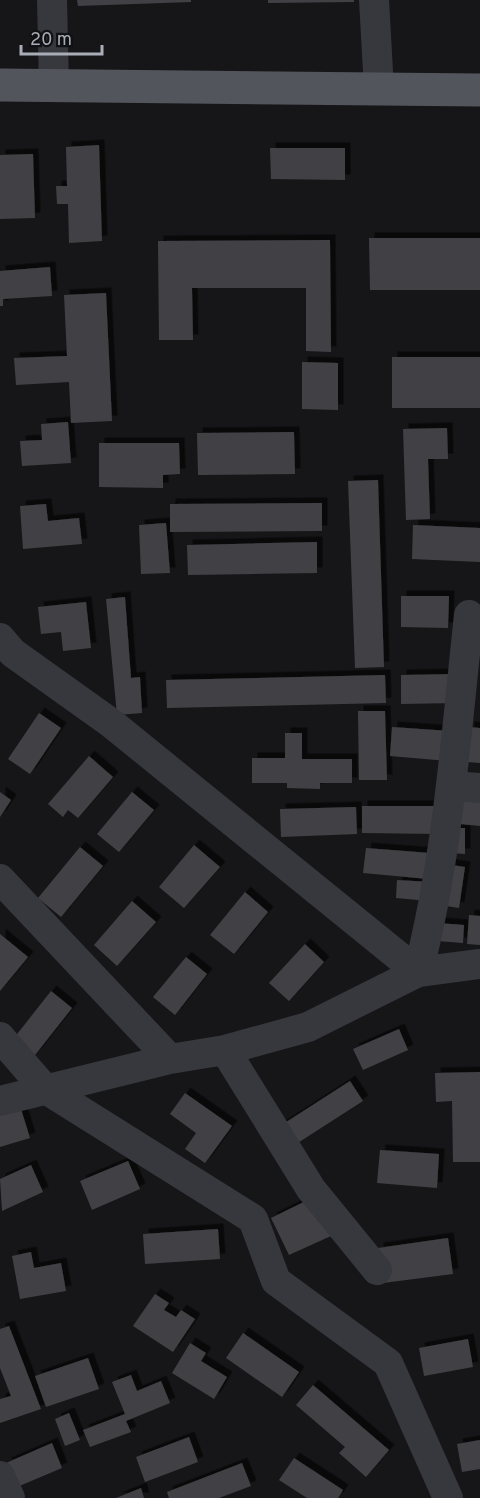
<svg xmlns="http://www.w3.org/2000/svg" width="480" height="1498" font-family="Overpass,sans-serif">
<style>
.building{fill:#404145;filter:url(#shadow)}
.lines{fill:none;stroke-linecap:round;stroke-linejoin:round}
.minor{stroke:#37383d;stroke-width:30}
.primary{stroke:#53555c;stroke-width:33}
</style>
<defs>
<filter id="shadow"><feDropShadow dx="5.5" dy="-5.5" stdDeviation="0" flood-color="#0009"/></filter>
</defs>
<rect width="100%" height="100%" fill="#161618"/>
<path class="building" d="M77,0h114v2l-113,4z
M268,0h86v2l-86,1z
M99,145l3,96 -33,2 -1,-39h-11l-1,-18h11l-1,-39z
M270,148h75v32l-74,-1z
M33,154l2,64 -35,1v-64z
M369,238h111v52h-110z
M330,240l1,112 -25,-1v-63h-114l1,52h-34l-1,-99z
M50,267l2,29 -49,3v7h-3v-35z
M106,293l6,128 -41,2 -2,-41 -53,3 -2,-27 53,-2 -3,-61z
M392,357h88v51h-88z
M302,362l36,1v47l-36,-1z
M68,422l3,41 -49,3 -2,-25 22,-1 -1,-16z
M447,428l1,31h-20l2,60 -24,1 -3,-91z
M294,432l1,42 -97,1 -1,-42z
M99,443h80l1,31 -17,1v13l-64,-1z
M378,480l6,187 -29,1 -7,-187z
M322,503v28l-152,1v-28z
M46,504l2,17 31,-3 3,26 -59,5 -3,-43z
M166,523l4,50 -29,1 -2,-49z
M413,525l67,3v34l-68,-3z
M317,542v31l-129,2 -1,-30z
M401,596h48l-1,32 -47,-1z
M125,597l6,81 9,-1 2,36 -25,2 -11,-116z
M86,602l5,46 -28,3 -2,-19 -20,2 -3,-27z
M456,674v29l-55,1v-29z
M385,675l1,28 -219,5 -1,-28z
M358,711h27l2,69h-28z
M39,713l22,15 -31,46 -22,-15z
M392,727l58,4 -2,30 -58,-5z
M469,727l11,1v35l-13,-1z
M285,733h17v26h50v24h-32v6l-33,-1v-5h-35v-25h33z
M89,756l24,21 -35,41 -10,-8 -5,7 -15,-13z
M0,792l11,8 -11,17z
M132,792l22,18 -35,42 -22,-18z
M452,796l28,3v27l-30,-3z
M362,806h76v28l-76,-1z
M356,807l1,27 -76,3 -1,-28z
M450,828h15v26l-15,-1z
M194,845l26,22 -36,41 -25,-21z
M80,847l23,19 -42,51 -23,-19z
M366,848l64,5 -2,26 -65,-6z
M445,864l20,3 -6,41 -19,-3z
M397,880l34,2 -2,19 -33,-3z
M245,892l23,20 -34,42 -24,-19z
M132,901l24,21 -39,44 -23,-21z
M469,915l11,1v29l-13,-1z
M438,923l26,2 -1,18 -26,-2z
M0,934l28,23 -28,34z
M305,944l19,18 -35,39 -20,-18z
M186,957l21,17 -32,41 -22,-18z
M51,991l21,17 -37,47 -21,-17z
M399,1029l9,21 -45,20 -10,-21z
M480,1072v90h-27l-1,-61 -16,1 -1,-29z
M350,1081l13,20 -70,45 -13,-20z
M185,1093l47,33 -27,37 -20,-14 11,-16 -26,-19z
M21,1109l9,29 -30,9v-32z
M380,1150l59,4 -2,34 -60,-5z
M128,1161l12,28 -48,21 -12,-29z
M31,1165l12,27 -41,19 -2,-32z
M312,1198l19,38 -42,19 -18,-37z
M218,1229l2,30 -75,5 -2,-30z
M448,1238l5,36 -70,9 -5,-35z
M31,1252l3,16 27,-5 5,28 -46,8 -8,-43z
M155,1294l14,9 -5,7 12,7 5,-7 14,9 -22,33 -40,-26z
M9,1326l32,83 -41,14v-24l11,-3 -11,-28v-39z
M243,1333l56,39 -17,25 -56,-39z
M468,1339l5,28 -49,9 -5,-28z
M190,1343l16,10 -5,8 26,16 -13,22 -42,-26z
M88,1358l11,31 -53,18 -11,-31z
M131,1375l6,16 24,-10 9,22 -44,18 5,11 -41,15 -7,-17 42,-16 -13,-32z
M313,1385l76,65 -23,27 -27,-24 6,-6 -49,-42z
M69,1413l11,27 -15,6 -10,-27z
M189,1437l9,25 -53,20 -9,-25z
M480,1440v29l-18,3 -5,-28z
M52,1443l10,25 -45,19 -11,-24z
M294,1458l49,32 -5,8h-31l-28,-18z
M242,1463l9,23 -32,12h-50l-2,-6z
M141,1488l3,10h-28z"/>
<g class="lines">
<path class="minor" d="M52,0l2,86
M374,0l5,89
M0,638l13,15 98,70 307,249c30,-116 38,-237 51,-357
M451,786l29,2
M0,879l170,180
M0,1037l44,51 209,131 23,62 112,82 60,135
M225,1050l86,139 66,81
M0,1101l170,-42 55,-9 83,-23 110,-55 62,-8
M0,1476l10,22"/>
<path class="primary" d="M0,85l480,5"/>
</g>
<path d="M21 45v9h81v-9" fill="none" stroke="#a8adb8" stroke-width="3"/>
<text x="30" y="45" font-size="18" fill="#a8adb8" stroke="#111113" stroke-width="4.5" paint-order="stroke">20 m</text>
</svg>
